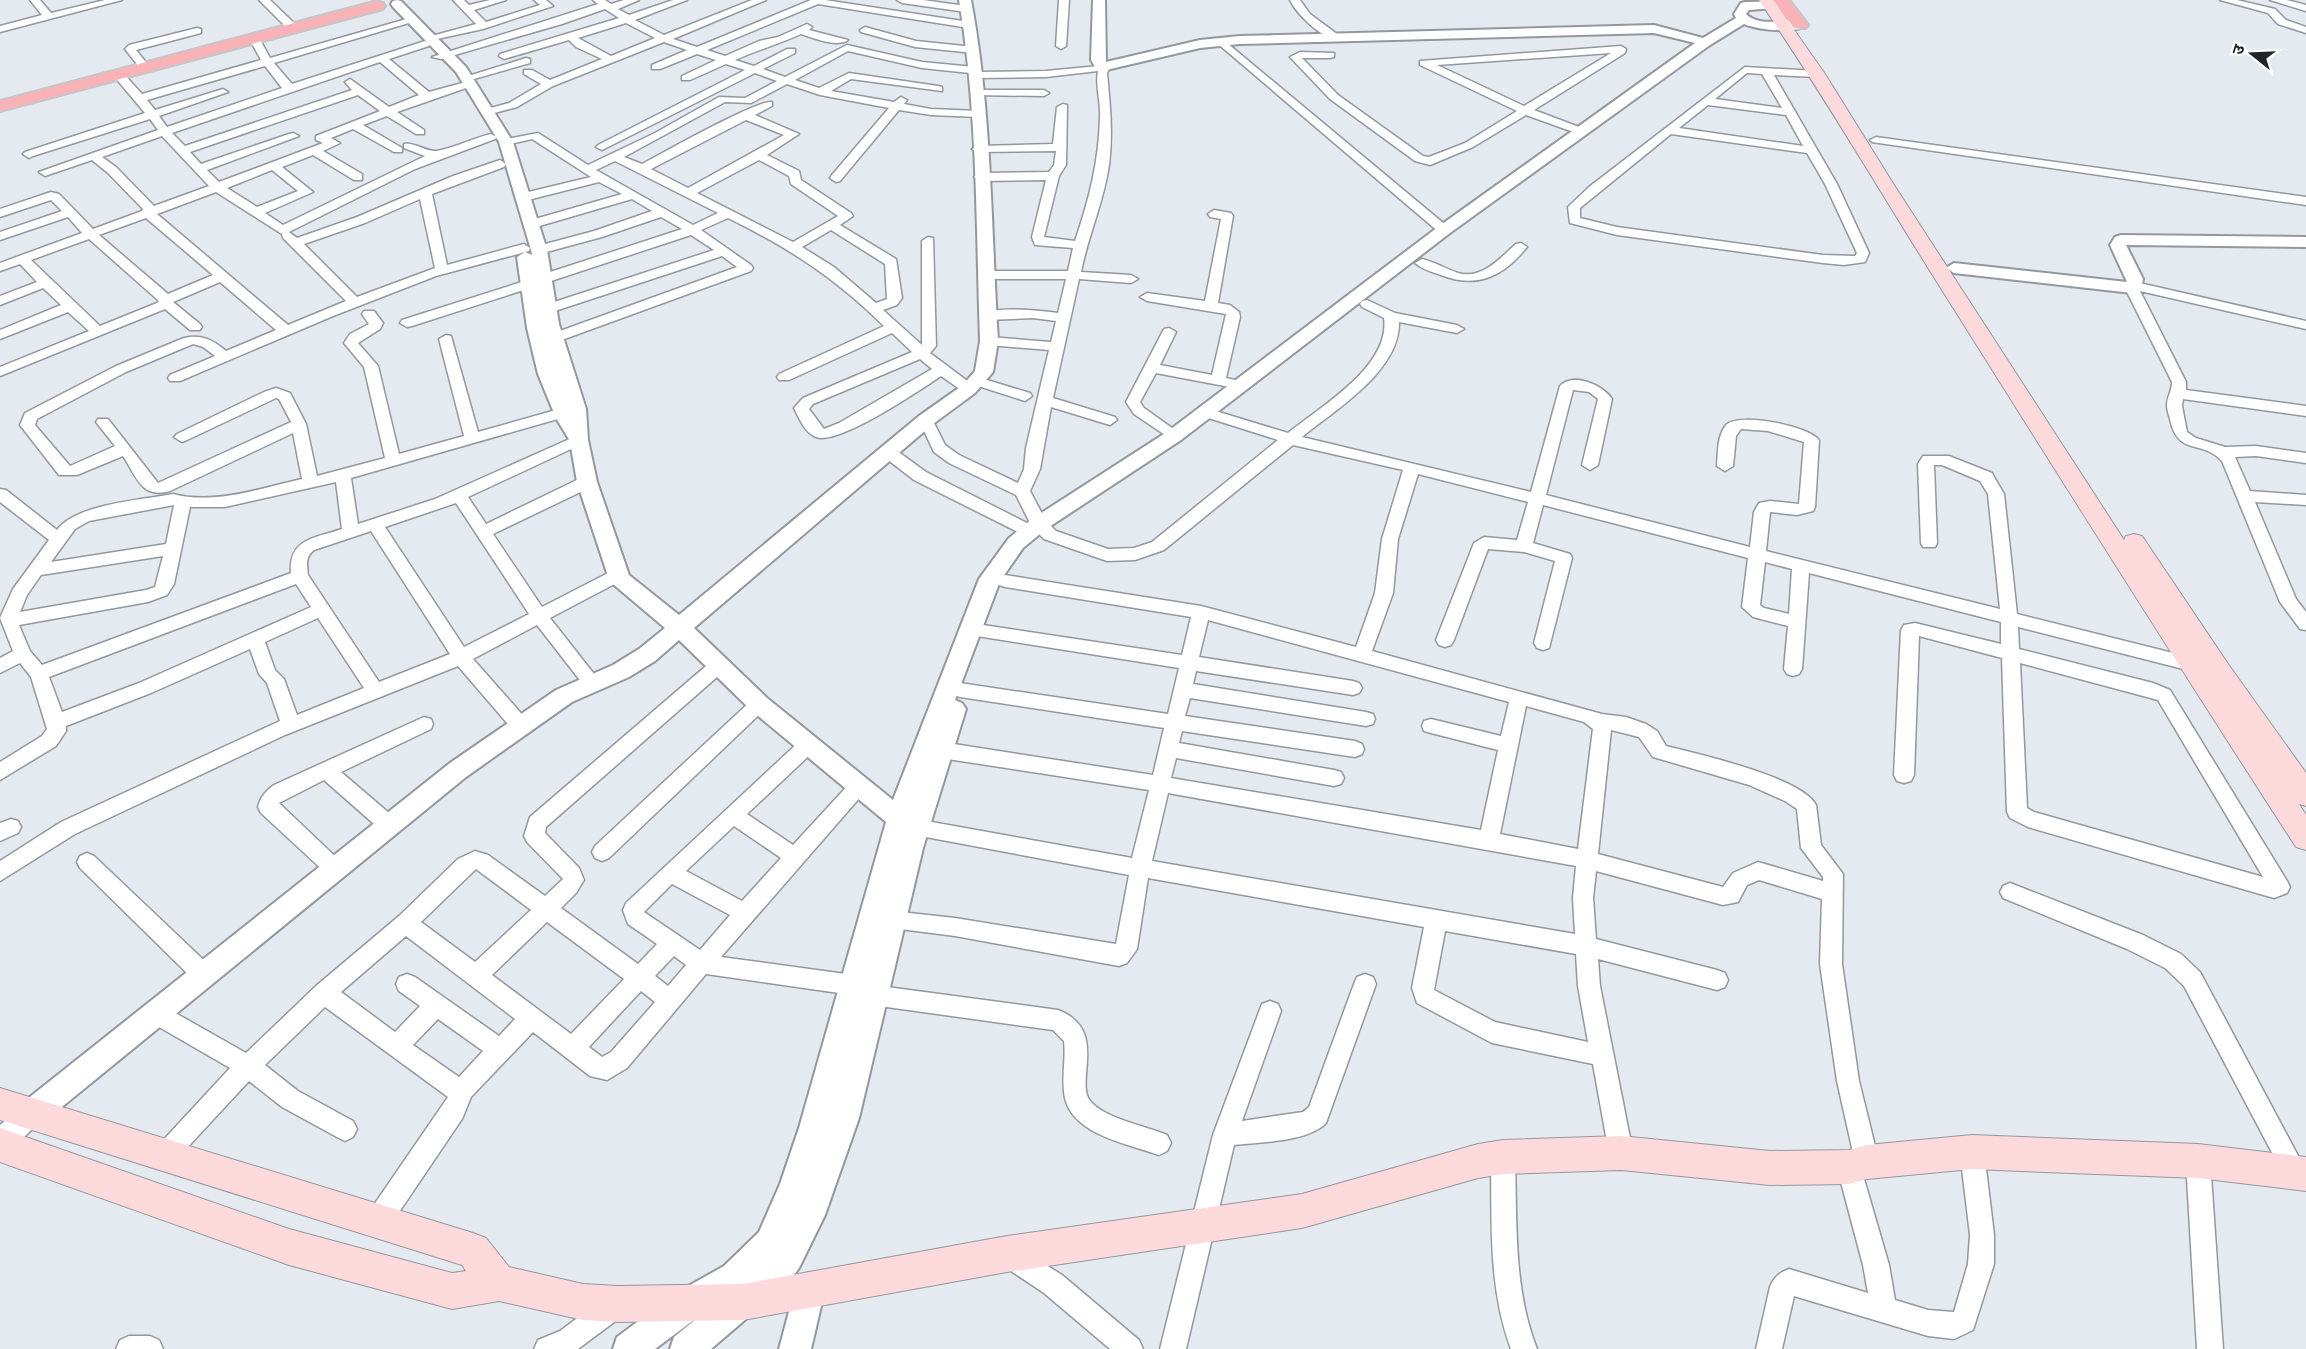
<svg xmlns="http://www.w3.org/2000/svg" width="2306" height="1349" font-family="Commissioner,'Noto Sans Devanagari',sans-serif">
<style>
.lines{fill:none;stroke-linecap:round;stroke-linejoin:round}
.minor-casing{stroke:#93989e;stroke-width:3}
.tertiary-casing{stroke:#93989e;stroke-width:4}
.secondary-casing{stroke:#93989e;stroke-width:2}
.primary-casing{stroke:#c6c6c7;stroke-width:4}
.minor{fill:#fff;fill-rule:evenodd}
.tertiary{fill:#fff;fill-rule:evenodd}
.secondary{fill:#fcd9db;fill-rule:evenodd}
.primary{fill:#f9b2b8;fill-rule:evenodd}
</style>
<rect width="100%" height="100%" fill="#e5eaf1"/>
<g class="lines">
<defs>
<path id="minor" d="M30,0h10l11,13 54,-13h17l-122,32v-6l42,-11z
M259,0h11l25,24v4h-8z
M453,0h11l5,5 21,-5h16l-32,10 12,12 54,-17 -6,-5h12l7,6 -70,23 -55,12v-4l48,-13z
M593,0h12l6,4 13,-4h15l-21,9 11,6 44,-15h14l-52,20 29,15 88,-35h14l-93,39 24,8 114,-47h14l144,22 5,3 -5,3 -151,-24 -111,46 18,6 34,-15 19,-4 29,-13 5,3 -3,3 39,10c-11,8 -34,-2 -47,-6 -22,10 -44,16 -66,26l19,6 33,-17h8v4l-32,16 22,8 62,-32 75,17 52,5 4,1v4l68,-1 63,-6 1,2 -3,6c3,31 6,61 2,92 -5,36 -21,71 -28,107l50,3 7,4 -7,4 -52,-4 -26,119 62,19 2,3 -7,5 -59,-18 -11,62 -10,22 16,30 10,10 52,18 26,-1 18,-6 126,-102 -79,-25 -2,-3 2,-3h10l79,24c32,-26 103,-67 96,-115l-22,-11 -2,-3 2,-3 5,-1 28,13 62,12 7,4 -7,4 -58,-11c1,49 -63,87 -97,115l229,55 29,-106c13,-14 43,-1 52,13l-14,66 -8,5 -8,-5 16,-66 -9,-7 -16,-2 -27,105 204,52 4,-35 5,-9 11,-2 29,3 5,-62 -36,-11 -27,-2 -5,7 -3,30 -8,5 -8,-5c1,-13 0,-30 9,-41 13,-13 83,1 93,15l-4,67 -2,4 -16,4 -27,-3 -4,39 234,58 -12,-115 -8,-13 -38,-16h-8l3,78 -2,4h-12l-2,-4 -3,-79 5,-8h26l43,17 2,4 10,17 13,120 188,47 3,5 -3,5 -6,2 -181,-46 1,22 134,34 17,7 117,191 3,6 -3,6 -13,5 -246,-71 -18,-9 -3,-6 -5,-154 -83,-22 -5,139 -3,6 -7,2 -7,-2 -3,-6 7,-145 3,-5 11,-2 86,21v-22l-192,-49 -7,96 -3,5 -6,2 -6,-2 -3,-5 4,-43 -35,-9 -11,-10 6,-49 -205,-53 -10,38 37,11 2,4 -23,90 -6,2 -6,-2 -3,-5 21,-82 -31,-9 -36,-3 -34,91 -3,5 -6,2 -6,-2 -3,-5 38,-97 10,-6 33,3 11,-38 -110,-28 -20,65 -5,54 -21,58 230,63 24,3 20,7 11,7 9,15c31,8 136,31 150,59l5,40 22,29 -1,90 17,117 20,81 -4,8 -8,4 -5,-2 27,93 6,35 33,10 26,2 14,-48 2,-29 -10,-83 4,-8 8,-4 8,4 4,8 10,83v29l-21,66 -19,9 -26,-3 -134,-40 -12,53h-26l14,-62c4,-10 9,-14 19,-18l79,24 -5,-28 -26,-98 4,-8 8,-4 5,2 -17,-76 -17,-117 2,-65 -63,-19 -12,5 -9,17 -15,3 -127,-34 -3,27 3,41 121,31 8,3 3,7 -3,7 -8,3 -119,-31 2,27 33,167 -4,8 -8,4 -8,-4 -4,-8 -16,-89 -101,-21 -75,-40 -5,-15 12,-61 -276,-49 -11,71 -10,14 -8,3 -164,-30 -71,-9 -3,-7 3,-7 7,-2 64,7 161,26 13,-69 -214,-40 -7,-2 -3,-6 3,-6 7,-2 217,39 17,-68 -208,-32 -7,-3 -2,-5 2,-5 7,-3 212,33 11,-47 -204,-31 -6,-2 -3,-5 3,-5 6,-2 208,31 11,-46 -196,-31 -6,-1 -3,-5 3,-5 6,-1 199,30 9,-38 -186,-30 -6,-2 -2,-4 2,-4 6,-2 196,31 155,41 19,-54 7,-54 21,-69 -110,-25 -129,105 -29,10 -28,1 -63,-22 -7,-7 -7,5 -6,-2 -110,-55 -31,-24 -3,-4 3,-4h10l33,24 105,53 -15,-30 -67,-32 -15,-11 -15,-32 7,-5 5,2 14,28 14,10 59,28 6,-14 2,-21 23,-98 -60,-5 -7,-4 7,-4 62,5 5,-21 -23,-3 -45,2 -7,-4c11,-11 61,-5 77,-3l8,-34h-81l-7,-4 7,-4h83l5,-23 -38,-3 -3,-8 14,-57 -66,1 -6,-4 6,-4 69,-1 5,-7 2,-14 -78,1 -6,-3 6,-3 75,-2 4,-37 6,-3 4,1 -1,60 -7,11 -15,61 31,4c14,-41 24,-80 25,-124 1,-15 -5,-32 -2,-46l-52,6 -72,1 -4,-1v-4l-48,-5 -74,-17 -53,29 24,8 30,-15 89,13 4,1v4l-91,-12 -20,12 63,11 7,-5 6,3 -3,4 27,5 47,2 6,3 -6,3 -47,-2 -32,-5 -59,71 -4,1 -6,-4 2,-3 57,-67 -69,-13 -33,-11 -36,19 -26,-1 -101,55 18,7c19,-10 116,-65 130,-62v4l-17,9 44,19 -32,21 32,16 2,9 50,33 2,3 -13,9 56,34 6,39 -5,7 -14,5 39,35v-104l6,-4 5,1 3,108 -6,7 44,33 2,3 -2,3h-10l-23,-16c-21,14 -103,70 -125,61 -11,-4 -17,-19 -22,-29l9,-10 109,-46 -20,-19 -103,47h-10l-2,-3 2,-3 105,-48c-49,-48 -93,-77 -156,-108l-27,12 50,35 2,3 -2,3 -192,70h-10l-2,-3 2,-3 188,-68 -15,-11 -170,56h-10l-2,-3 2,-3 172,-56 -23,-15 -143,47h-10l-2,-3 2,-3 144,-47 -21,-12 -59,20 -63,17 -5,-1 -1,-3 1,-3 60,-16 58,-20 -20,-12 -96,28h-8l-2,-3 2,-3 94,-27 -23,-12 -75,19 -4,-1v-6l71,-17 -59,-38 -26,6 -4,-1v-4l36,-7 50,32 67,-32 64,-36 26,1 32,-17 -22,-8 -153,77 -6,-3 2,-2 147,-75 -19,-6 -36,16h-8v-4l34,-16 -19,-6 -37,15h-8v-4l35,-15 -23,-8 -111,44 -36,21 -30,8 -6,-3 2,-2 26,-7 32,-19 -17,-10v-4h8l18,10 52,-21 -26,-12 -7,-7 -65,19 -5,-3 1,-2 119,-36 -14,-9 -43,15 -121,35 -9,-2 166,-53zM626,23l29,15 -44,18 -33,-18zM746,120l38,15 -96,53 -37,-19zM759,160l30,16 2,8 47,32 -45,26 -96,-49zM615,161l103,52 -25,12 -97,-55zM831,230l54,34 2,35 -11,4 -42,-36 -32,-20zM920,359l12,10 -93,54 -15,6 -15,-20 4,-5zM1765,562l27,7 -3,45 -25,-6 -4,-3zM1208,620l301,82 -8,34 -70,-17 -7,2 -2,5 2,5 7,2 67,17 -17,80 -310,-52 5,-20 158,28 7,-2 3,-6 -3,-6 -7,-2 -155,-27 3,-12 173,26 7,-3 2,-5 -2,-5 -7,-3 -170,-25 5,-18 176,28 7,-2 2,-5 -2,-5 -7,-2 -173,-28 3,-13 157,24 6,-2 3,-5 -3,-5 -6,-2 -154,-24zM2020,663l138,37 105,177 -229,-65 -7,-4zM1526,706l58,16 9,7 -15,120 -78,-15zM1611,730l28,7 14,20 96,28 36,16 12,8 4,39 22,29v4l-65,-19 -25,11 -10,14 -125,-33zM1168,793l408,73 -3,32 2,36 -423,-73zM1445,931l131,23 2,32 10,56 -93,-20 -61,-32z
M897,0h26l43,6 5,3 -5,3 -64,-9z
M1059,0h10l-3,46 -5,3 -5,-3z
M1290,0h10l10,14 27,20v4c-15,2 -41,-25 -47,-38z
M2220,0h17l38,9 11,11 20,7v6l-28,-9 -10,-11z
M2270,0h17l19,5v6z
M410,18l9,2 -145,43 18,21 133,-43 5,3 -1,2 -40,13 40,33 33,-9 4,1v4l-69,24 27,18v4h-8l-29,-18 -24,9 39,23v4h-8l-41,-23 -22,9 9,5 -17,8 39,23v6h-8l-41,-25 -31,12 31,25 -48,21 18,12 142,-69 -21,-8v-4c11,-2 20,7 32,7 12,-1 41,-14 55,-17l6,3 -2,2 -80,30 -126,63 8,6 60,-21 96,-41 47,-16 6,4 -2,3 -72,27 15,71 77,-21 6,4 -1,3 -93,25 -103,40 -153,65h-10l-2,-3 2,-3 45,-19 -12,-9 -10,-3 -67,28 -89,47 -2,6 35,41 45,-20 -19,-24 2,-3h10l50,64 133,-61 -12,-23 -3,-1 -89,42 -5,2 -8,-5 3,-3 87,-42 12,-4 14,5 16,31 11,52 68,-18 -21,-91 -20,-24 6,-9 19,-10 -7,-10 2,-3h10l9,12 -3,6 -22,14 20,23 21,88 65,-18 -25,-97 7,-4 5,1 27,96 99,-28 7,5 -2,3 -231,66 7,46 77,-25 139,-62h10l3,3 -3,3 -116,54 18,27 95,-46h12l2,4 -2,4 -100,48 49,73 70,-36h12l2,4 -2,4 -74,39 51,65 -3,5 -6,2 -6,-2 -49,-63 -64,34 54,61 2,5 -2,5 -7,2 -7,-2 -55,-64 -173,69 -210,99 -75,47v-20l61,-39 219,-101 -13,-38 -8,-9 -9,-25 -99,44 -85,33v5l-10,15 -56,34v-18l42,-26 5,-7 -16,-52 -11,-14 -20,10v-15l13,-7 -13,-33 13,-29 36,-49 -49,-38v-13l6,1 51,40c19,-26 84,-30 116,-36 42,11 88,-6 129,-15l-9,-46 -123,58c-29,8 -33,-14 -47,-35l-46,19h-18l-39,-50 5,-12 91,-47 68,-28c18,-4 29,2 42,13l50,-21 -56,-48 -47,20 27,22 2,3 -2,3h-10l-25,-21 -165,67v-9l89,-36 -21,-19 -68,27v-9l61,-25 -18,-17 -43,17v-9l37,-14 -17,-18 -20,7v-8l82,-30 -14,-16 -68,23v-8l62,-21 -11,-11 -51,17v-8l51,-17 8,2 34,35 49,-18 1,-2 -35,-36 -16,-13 -47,16 -6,-4 119,-42 -8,-11 -117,37 -4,2 -6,-4 2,-2 120,-39 -32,-38v-4h8l21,23 119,-34 -12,-22 1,-2h8l12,22zM380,62l39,33 -30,12 -39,-28 -5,3 7,8 -167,56 -13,-13zM265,66l17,22 -115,39 -8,-11 69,-24 -5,-3 -68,21 -8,-10zM358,95l22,16 -64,25v4l7,3 -104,39 -12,-12 92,-34 -6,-3 -4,1 -88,30 -11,-12zM162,136l47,50 -55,20 -38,-39 -14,-10zM272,170l26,21 -41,16 -30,-19zM216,192l66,42 1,4 63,63 -58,24 -131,-111zM420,199l15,69 -78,29 -53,-53 61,-21zM146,218l67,57 -45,19 -69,-59zM89,239l70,62 -2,2 -57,23 -69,-66zM336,482l6,47c-26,9 -54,9 -51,44l-249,92 -12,-14 -11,-26 129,-23 19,-7 7,-11 16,-77h35zM456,503l73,111 -65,33 -79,-120zM174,505l-8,39 -115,18 24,-33 14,-8zM371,531l79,123 -71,28 -71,-107c-1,-10 -3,-18 6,-25zM163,556l-8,31 -9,3 -126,22 7,-17 14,-20zM296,584l15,23 -172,76 -77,29 -13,-35zM318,618l46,70 -67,27 -13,-36 -9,-9 -10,-28z
M865,27l51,14 58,6 5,3 -5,3 -59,-6 -54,-15 -1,-2z
M197,28l4,1v4l-65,17 13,16 -1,2h-8l-15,-19 4,-4z
M1221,38l227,189 2,3 -2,3h-8l-223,-190 -1,-2z
M1621,46l5,3 -1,4 -91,57 53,20v4h-8l-53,-19 -53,32 -43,18 -15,-4 -85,-62 -40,-42 10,-5 34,1v4l-4,1h-28l36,37 85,61 6,1 36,-14 52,-32 -97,-46v-4zM1611,53l-87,53 -87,-41z
M526,58l4,1v4l-63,18 -5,-3z
M1745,67l72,4 5,3 -5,3 -43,-2 63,109 32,69 -4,9 -21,3 -21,-2 -206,-28 -47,-12 -2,-16 21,-20zM1747,73l15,1 20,34 -67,-9zM1708,105l78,10 17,31 -124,-18zM1671,134l136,19 18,31 32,69 -2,3 -32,-1 -206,-28 -37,-9v-10z
M976,90h68l5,3 -5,3 -72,-1v-4z
M1876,137l430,60v8l-434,-63 -2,-2z
M1214,210l17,3 2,3 -15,87 12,2 9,7 1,5 -14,61 9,2 2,3 -7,4 -74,-14 -16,29 4,6 35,25 3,3 -8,5 -40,-27 -8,-12 38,-73 5,-1 7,4 -16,33 52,10 14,-61 -79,-13 -7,-4 7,-4 58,8 16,-82 -11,-2 -2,-3z
M1521,243l6,4c-24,30 -50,42 -86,28 -9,-3 -19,-6 -26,-12l7,-4c13,3 24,10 36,14 24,7 42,-15 58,-29z
M528,280l7,4 -2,3 -121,39 -5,1 -7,-4 2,-3z
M2135,282l171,39v8l-166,-38 46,91v8l120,16v10l-123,-17 -1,7 5,26 9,6 29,9 31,-1 50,7v10l-50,-7 -21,1 15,34 56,4v10l-51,-3 41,97 10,13v18l-6,-1 -20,-27 -58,-141c-20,-22 -44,-4 -52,-42 -1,-4 -3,-9 -3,-14 0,-8 5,-14 5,-23l-47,-94z
M977,377l53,16 2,3 -7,5 -53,-17 -2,-3z
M719,658l6,2 3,5 -3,5 -179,157 -1,6 34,35 5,12 -8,13 -15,15 77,56 19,-20 -29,-20 -5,-14 3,-7 175,-163 7,-3 7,3 2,5 -2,5 -68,64 46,31 59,-64 7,-2 7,2 3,6 -148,170 132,18 8,3 3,7 -3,7 -8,3 -147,-21 -79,94 -20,12 -17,-4 -57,-44 -62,65 -9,22 -75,111 -9,3 -9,-3 -3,-9 3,-9 79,-115 -123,-90 -60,58 33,26 55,30 4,8 -4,8 -8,4 -8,-4 -55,-30 -33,-26 -77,83 -8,4 -8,-4 -4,-8 4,-8 74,-80 -83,-48 -3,-7 3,-7 8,-3 8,3 83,47 70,-67 83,-70 59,-57 17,-8 13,4 57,41 18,-17 -36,-37 -3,-6 6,-19 183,-157zM734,826l47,32 -39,43 -56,-30zM476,869l55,41 -56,52 -54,-40zM672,884l58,31 -30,35 -56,-38zM547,922l77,57 -53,55 -79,-59zM406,936l109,83 -16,17 -84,-59 -8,-3 -8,3 -3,7 3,7 21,15 -25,26 -54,-40zM674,956l12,9 -18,21 -13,-10zM641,991l14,11 -44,50 -9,5 -13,-10zM438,1019l45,32 -24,26 -46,-32z
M759,697l6,2 3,5 -3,5 -156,149 -7,3 -7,-3 -3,-6 3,-6 158,-147z
M424,717l7,2 2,5 -2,5 -90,43 55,47 3,6 -3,6 -7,2 -7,-2 -58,-51 -45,23 62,59 3,6 -3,6 -7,3 -7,-3 -66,-61 -3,-6c3,-11 7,-15 16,-22z
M11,819l7,2 3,6 -3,6 -18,8v-18z
M87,853l7,3 117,111 3,7 -3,7 -8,3 -8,-3 -115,-113 -3,-6 3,-6z
M2010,883l133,52 38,19 19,18 103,193 3,6 -3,10 -8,4 -8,-4 -103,-195 -19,-18 -38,-19 -124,-51 -3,-6 3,-6z
M1365,974l8,3 3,7 -50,139c-18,19 -66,19 -92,22l-48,204h-26l53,-214 49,-131 8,-3 8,3 3,7 -39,110 61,-9 6,-5 45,-123 3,-7z
M872,985l186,25c52,20 15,73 33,92 15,17 55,24 76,33l4,8 -4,8 -8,4c-33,-12 -91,-21 -95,-63 -2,-17 2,-34 0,-51l-11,-11 -181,-25 -8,-3 -3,-7 3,-7z
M31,1102l8,4 4,8c-7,15 -28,32 -43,38v-27l23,-19z
M1503,1145l8,4 4,8c2,65 -2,131 22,192h-26c-23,-61 -19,-127 -20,-192l4,-8z
M2198,1149l8,4 4,8 13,188h-26l-11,-188 4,-8z
M1011,1243l51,32 77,65 4,9h-33l-66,-56 -42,-28 -4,-9 4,-9z
M616,1292l9,4 4,9 -4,9 -47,35h-44l4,-9 22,-9 47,-35z
M129,1336h21l9,4 4,9h-47l4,-9z"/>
<path id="tertiary" d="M397,0l4,1 65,66 47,75 34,108 12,74 27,85 2,31 9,42 32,93 50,40 240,-199 44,-31 12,-14 5,-30c-4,-113 -2,-229 -21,-341h12c21,112 20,228 27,341l-5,31 -18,21 -42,31 -239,204 73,70 126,102 86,-221 30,-41 23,-19 135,-87 271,-205 257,-184 -41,-10 -414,11 -40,4 -98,23 -5,-1 -6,-10 2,-60h12l1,62 94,-22 40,-4 414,-11 49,13 33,-20 -2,-4 7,-11 4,-1 43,-1 2,3 -2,3 -39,3 -3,4c18,17 47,-1 60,11 -10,9 -49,5 -62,-1l-34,21 -260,188 -269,207 -135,89 -23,19 -23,33 -45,119 7,3 4,6 -43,139 -64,270 -34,97 -26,53 -11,15 -77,66h-41l4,-12 32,-26 -51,38h-42l4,-12 59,-44 48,-27 35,-34 21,-48 19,-56 87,-306 -135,-112 -72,-70 -24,21 -26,16 -57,25 -106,75 -425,347 -10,4 -10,-4 -5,-10 5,-10 429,-341 106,-73 57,-25 26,-16 26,-21 -52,-44 -4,-5 -32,-97 -7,-41 -14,-23 -18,-44 -11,-46 -10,-71 8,-5 7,3 -1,-5 -32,-108 -43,-70 -63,-65 -2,-3 2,-3z
M2121,235l185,2v10l-180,-2 17,34 -2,11 -9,3 -178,-20 -8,-5 8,-5 173,19 -17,-37 5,-8z
M809,1273l11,5 5,11 -14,60h-32l19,-71z"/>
<path id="secondary" d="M1759,0h14l52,74 69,111 230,355 2,-4 8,-2 8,2 86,128 78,109v33l-7,-2 7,11v35l-10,-3c-120,-185 -237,-371 -354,-557 -61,-97 -119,-196 -183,-290z
M0,1088l473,145 13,5 23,29 74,17 35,2 125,-2 264,-48 295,-42 176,-50 25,-4 118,-4 149,15 79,-1 18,-5 105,-10 226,9 108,13v34l-108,-13 -226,-9 -105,10 -18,5 -79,1 -149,-15 -118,4 -25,4 -176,50 -295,44 -264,48 -125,2 -35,-2 -84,-19 -47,8 -163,-44 -289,-103v-34l289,101 163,44 14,-2 -4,-6 -462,-145z"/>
<path id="primary" d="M1773,0h16l19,25 -2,3h-12z
M377,1l6,2 2,3 -2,3 -383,102v-10z"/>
</defs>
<use href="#minor" class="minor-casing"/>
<use href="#tertiary" class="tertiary-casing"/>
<use href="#secondary" class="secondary-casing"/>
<use href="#primary" class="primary-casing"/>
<use href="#minor" class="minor"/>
<use href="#tertiary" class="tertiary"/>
<use href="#secondary" class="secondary"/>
<use href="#primary" class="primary"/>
</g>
<g transform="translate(2252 54) rotate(288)" stroke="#ffffff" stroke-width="4.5" paint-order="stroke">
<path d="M0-4.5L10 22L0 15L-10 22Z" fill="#222427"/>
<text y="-9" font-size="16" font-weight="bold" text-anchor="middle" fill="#222427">उ</text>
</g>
</svg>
